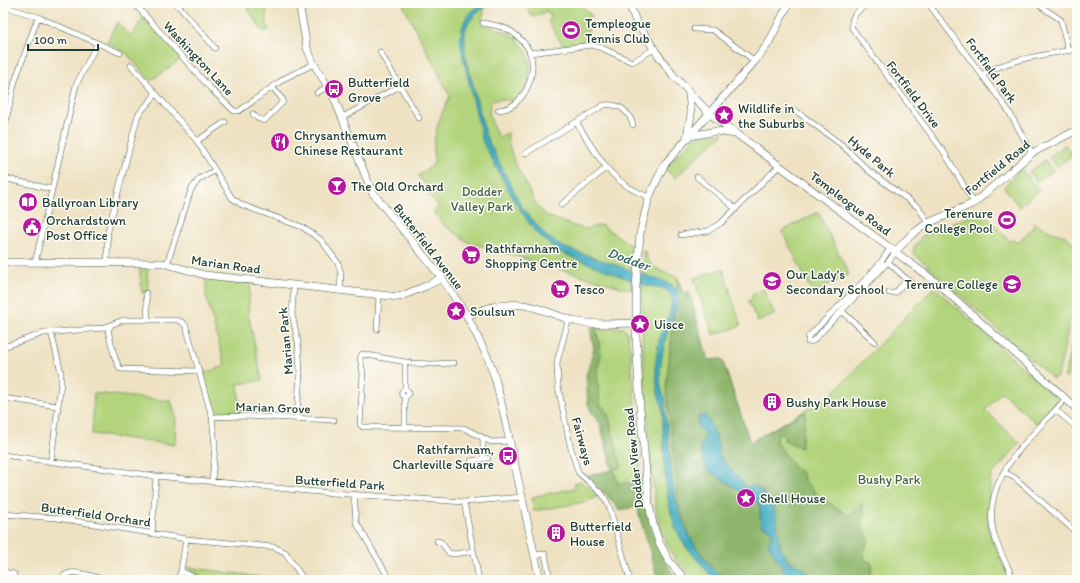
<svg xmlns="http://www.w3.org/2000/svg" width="1080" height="583" font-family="Itim,sans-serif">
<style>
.green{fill:#b2d47c;stroke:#688858}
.forest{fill:#8db66c;stroke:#567a50}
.water{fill:#41acc1;stroke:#30747a}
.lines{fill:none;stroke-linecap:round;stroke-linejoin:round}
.street-casing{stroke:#3e5649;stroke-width:6}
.secondary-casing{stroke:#3e5649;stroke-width:8}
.street{stroke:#fff;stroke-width:5}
.secondary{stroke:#fff;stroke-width:7}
.labels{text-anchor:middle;stroke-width:3;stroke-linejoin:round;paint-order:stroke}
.poi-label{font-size:13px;fill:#1f3d34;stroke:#fdfcf7;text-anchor:start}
.street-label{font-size:13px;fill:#1f3d34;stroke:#fdfcf7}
.park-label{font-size:13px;fill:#446346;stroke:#fdfcf7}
.water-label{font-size:14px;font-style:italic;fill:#2b6465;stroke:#fdfcf7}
</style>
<rect width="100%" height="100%" fill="#fdfcf7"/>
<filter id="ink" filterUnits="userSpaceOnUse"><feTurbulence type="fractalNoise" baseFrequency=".025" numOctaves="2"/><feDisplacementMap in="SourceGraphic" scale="8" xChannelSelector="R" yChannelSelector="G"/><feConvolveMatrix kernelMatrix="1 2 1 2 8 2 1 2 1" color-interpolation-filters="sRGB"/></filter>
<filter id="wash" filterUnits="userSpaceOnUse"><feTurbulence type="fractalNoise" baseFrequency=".012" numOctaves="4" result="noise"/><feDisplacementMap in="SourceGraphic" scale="16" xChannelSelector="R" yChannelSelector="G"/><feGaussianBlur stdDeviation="0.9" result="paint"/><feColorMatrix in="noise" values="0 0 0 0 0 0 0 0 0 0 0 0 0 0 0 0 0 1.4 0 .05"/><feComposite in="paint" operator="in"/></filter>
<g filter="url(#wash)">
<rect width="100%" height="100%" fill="#efe2c3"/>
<path class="green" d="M244,3h22l1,23 3,3 -7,3z
M402,3h80l2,9 -3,13c11,2 23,5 32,11 23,16 22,50 -1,65l-11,-2 -9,2c-7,11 2,26 6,36l10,-4v8l6,20 23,45 10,10 23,9 16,4 15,-4 30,20 2,2 -2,43 -163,-48 -24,-17 -11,-13 6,-6 -12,-12 4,-3 -13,-15 16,-12c-2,-28 4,-44 16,-68z
M522,3h64l-3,4 9,9 -8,4 8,20 -29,6 -15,-25 3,-3 -4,-7 -14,6z
M143,18l39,40 -31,23 -25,-28 -19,-11 10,-20 14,14z
M725,133l-20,16 -30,29 -10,-9 7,-9 25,-24z
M1065,145l7,10 -15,12 -8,-10z
M1045,160l8,10 -16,12 -8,-10z
M1021,169l18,21 -20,17 -15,-20z
M981,211l29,30 4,-1 3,3 17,-17 -2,-2 2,-1 18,9 14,4 11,11v52l-7,21 -10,48 -3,8 -4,3 -140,-126 1,-6 8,-11z
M818,212l31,62 -36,19 -31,-62z
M643,251l3,1c0,16 19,20 32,26l5,15 6,-1 19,68 14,-1 28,83 80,-46 104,-109 124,113 -21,24 -35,-32 -17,18 35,33 -29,33 -2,19 -1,26 3,17 20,42h-316c-12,-13 -22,-20 -29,-38 -13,-29 -13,-61 -16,-92 -6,-66 -10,-133 -7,-199z
M139,267h10l-2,5 2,20 -7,1z
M723,269l18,57 -28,9 -19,-57z
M206,274l45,6 -3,33 14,67 -24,4 2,23 9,7 -35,1 -13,-41 24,-8 -19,-70z
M763,289l12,25 -17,8 -10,-21 5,-2 -2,-4z
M1077,322v36l-11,21 -2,-2z
M596,328h27l4,4 3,17 13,140 -15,-6 -10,1 -4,-14 7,-4 -14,-55 -7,-6 -3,-33 4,-18z
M94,393l77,8 5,16 -1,28 -83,-11z
M580,481l19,15 -14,6 -51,9 -2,-14 43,-9v-5z
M187,567l74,10 6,3c-20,0 -68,3 -80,-13z"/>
<path class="forest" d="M678,278l5,15 6,-1 19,68 14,-1 28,83 56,-31 -5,37 -17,-8v-4l-3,-2 -4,1 -1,6 18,26 9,7 1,6 16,17 29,19 13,-13 2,11 -3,9 8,16 -5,13 1,8 7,3 -2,17h-145l-31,-34 -15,-40 -13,-119z
M590,328h6l5,26 -4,18 3,33 7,6 14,55 -7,4 4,14 10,-1 15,6c5,38 12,60 35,91h-20l-21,-73 -18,3 -13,-16 -19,-18 25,-6 -12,-47 -8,-8 -4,-12 -2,-27 8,-28z"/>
<path class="water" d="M486,3h14l-12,3 -11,6 -10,13 -2,8v20l21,83 36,71 24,29 17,11 108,37 7,7c1,15 -6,26 -10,39 -5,18 -13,51 -3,68 0,15 3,30 4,46 5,61 10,90 54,136h-8l-29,-33 -10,-17 -7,-24 -4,-31 -3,-70 -4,-10 -3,-28 4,-27 11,-27 2,-14 -1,-4 -6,-6 -24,-5 -82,-32 -23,-19 -20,-29 -33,-61 -22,-95c-2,-19 4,-40 25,-45z
M705,415c8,12 14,26 14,40l26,31h10c23,18 21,30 24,56 1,7 7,14 10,20l14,5 8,13h-22l-21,-36 5,-11 -2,-3 -10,-5 -2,-22 -53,-34 -6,-21 6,-13 -8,-8v-10z"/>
</g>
<g filter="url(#ink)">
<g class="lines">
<defs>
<path id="street" d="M134,3l78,87 22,21h5l46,-33 29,-14
M176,3l39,45
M869,3c-10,7 -19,12 -17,25l92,124 30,51
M928,3l80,107 24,43
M1036,3l25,17 7,31
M3,6l35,11 82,36
M483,23c10,2 21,3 29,9 7,5 15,13 18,21 8,22 -7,56 -32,57
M694,29l19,1 42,31
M380,52l39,66
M530,53l62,-8 12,4 28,13 22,-13
M131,65l66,76 35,57 10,7 60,22 19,13 17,23 3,11 -1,17
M982,75c28,-17 64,-20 95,-26
M317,93l11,-7
M796,111l46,34 27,26 50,37 9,15
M253,114l4,4 7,3 19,-19v-2l-11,-13
M343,117l57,-31
M576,122c22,33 32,60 73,75
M3,134l12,-53 23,-64
M197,141l28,-19
M526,153l78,-48c15,-2 25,6 29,20
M697,177l39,32
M3,178l48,11
M561,205l45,-37
M681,235l27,-4 13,-8 59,-58
M891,247l-10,15 -14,16 -59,59v5l5,-1 75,-79 8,-11
M107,262l1,-31 30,-116 18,-21
M888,262l24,22
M35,263l41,-178 21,-41
M167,264l24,-74 8,-11 15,-8
M294,285l-2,29 6,28 2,29 -3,47
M146,293l2,26
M889,293h6l12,-13
M842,311l33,31
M569,318l-12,44 1,24 12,59 8,27 25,23 6,11 21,74
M110,327l-2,4 7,27 5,11 79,2
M377,329l2,-33
M51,332l10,40v11l-10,78
M3,347l41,-14 59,-5 20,-8h54l5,2 4,4 26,91 3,29 -3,36
M405,362v28
M454,363l-23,1 -20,-1 -49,-9 -2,4 3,15 -3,52 3,2h6l95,1 27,14 19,-1
M401.5 393a3.5 3.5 0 1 1 7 0a3.5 3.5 0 1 1-7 0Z
M405,397v31
M3,398l55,8
M1056,410l21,18
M212,417l34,-1 88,4
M3,455l153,21 162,16 146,10 58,-5
M483,459v-21
M471,461l17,-3
M1004,472l11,6 62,55
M354,494l2,28 34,58
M464,502l15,78
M3,514l54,4 129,21 88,8 11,5 19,28
M152,534l4,-58
M437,541l4,1 8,11 6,1 18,-3
M534,555l11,-1 4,20
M181,571l18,9
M3,572l11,2 -1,6
M61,580c7,-15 32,-3 45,0
M178,580l3,-9 5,-32
M1014,580c-6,-13 -13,-26 -18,-39 -21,-60 35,-102 69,-142"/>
<path id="secondary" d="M299,3l8,45 7,16 19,31 39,97 70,86 25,38 21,42 7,20 7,28 38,174
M629,3l6,16 21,33 17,23 37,39 227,169 140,126
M690,136l27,-5 18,3
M687,137l4,-22 -2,-21
M896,251l15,-16 15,-11 48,-21 58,-50 39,-20 6,-1
M3,262l160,1 42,12 194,22 27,-11 16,-8
M467,316c8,-4 16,-6 25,-9 39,-8 49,5 83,14 19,5 41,2 61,2
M685,580l-16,-19 -10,-19 -6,-18 -4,-20 -9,-96 -4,-73v-48l4,-53 9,-37 15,-32 91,-104 13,-17 21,-41"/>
</defs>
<use href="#street" class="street-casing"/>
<use href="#secondary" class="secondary-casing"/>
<use href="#street" class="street"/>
<use href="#secondary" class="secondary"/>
</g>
</g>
<defs>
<symbol id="stadium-disc" viewBox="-11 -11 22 22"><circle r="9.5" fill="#b5179e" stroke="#fdfcf7"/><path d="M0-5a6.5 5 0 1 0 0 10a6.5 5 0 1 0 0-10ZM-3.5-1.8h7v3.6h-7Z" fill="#fff"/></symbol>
<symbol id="bus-disc" viewBox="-11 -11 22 22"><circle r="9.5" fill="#b5179e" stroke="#fdfcf7"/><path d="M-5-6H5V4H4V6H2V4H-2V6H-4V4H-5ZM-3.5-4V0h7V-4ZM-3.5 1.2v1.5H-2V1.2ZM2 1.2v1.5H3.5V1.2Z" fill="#fff"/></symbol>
<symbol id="sight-disc" viewBox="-11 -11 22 22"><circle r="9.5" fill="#b5179e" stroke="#fdfcf7"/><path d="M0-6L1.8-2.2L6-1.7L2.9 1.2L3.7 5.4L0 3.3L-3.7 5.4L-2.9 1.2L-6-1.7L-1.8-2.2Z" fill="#fff"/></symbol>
<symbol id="restaurant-disc" viewBox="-11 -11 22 22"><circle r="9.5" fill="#b5179e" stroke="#fdfcf7"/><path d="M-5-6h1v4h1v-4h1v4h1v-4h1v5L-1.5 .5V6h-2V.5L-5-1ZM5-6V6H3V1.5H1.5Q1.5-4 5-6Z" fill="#fff"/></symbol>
<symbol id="bar-disc" viewBox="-11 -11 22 22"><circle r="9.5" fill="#b5179e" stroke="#fdfcf7"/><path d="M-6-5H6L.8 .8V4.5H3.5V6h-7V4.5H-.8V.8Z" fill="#fff"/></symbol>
<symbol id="library-disc" viewBox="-11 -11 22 22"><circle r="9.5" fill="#b5179e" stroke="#fdfcf7"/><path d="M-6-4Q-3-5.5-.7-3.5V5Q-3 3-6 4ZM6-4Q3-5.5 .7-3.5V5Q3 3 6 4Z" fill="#fff"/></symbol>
<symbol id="civic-disc" viewBox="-11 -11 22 22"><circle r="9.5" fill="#b5179e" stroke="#fdfcf7"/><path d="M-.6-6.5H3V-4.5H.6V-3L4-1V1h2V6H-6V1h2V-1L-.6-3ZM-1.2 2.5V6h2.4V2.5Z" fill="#fff"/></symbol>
<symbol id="supermarket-disc" viewBox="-11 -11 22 22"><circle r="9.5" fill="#b5179e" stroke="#fdfcf7"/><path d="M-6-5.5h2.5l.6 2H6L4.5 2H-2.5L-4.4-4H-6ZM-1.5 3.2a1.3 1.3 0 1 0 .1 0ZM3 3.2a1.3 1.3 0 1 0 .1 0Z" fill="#fff"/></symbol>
<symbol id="school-disc" viewBox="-11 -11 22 22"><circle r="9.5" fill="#b5179e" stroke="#fdfcf7"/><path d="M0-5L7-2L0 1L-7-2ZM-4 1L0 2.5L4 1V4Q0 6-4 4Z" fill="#fff"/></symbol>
<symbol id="building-disc" viewBox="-11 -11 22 22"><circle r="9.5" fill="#b5179e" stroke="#fdfcf7"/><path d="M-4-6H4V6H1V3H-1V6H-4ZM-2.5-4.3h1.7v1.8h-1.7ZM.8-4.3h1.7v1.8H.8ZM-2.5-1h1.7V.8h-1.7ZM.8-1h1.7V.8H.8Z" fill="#fff"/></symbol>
</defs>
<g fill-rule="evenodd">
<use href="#stadium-disc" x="560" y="19" width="22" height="22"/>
<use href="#bus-disc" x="323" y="78" width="22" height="22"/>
<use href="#sight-disc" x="713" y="104" width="22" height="22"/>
<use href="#restaurant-disc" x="269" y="131" width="22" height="22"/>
<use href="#bar-disc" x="326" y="175" width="22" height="22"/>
<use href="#library-disc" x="17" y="191" width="22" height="22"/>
<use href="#stadium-disc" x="996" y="209" width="22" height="22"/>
<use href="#civic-disc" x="21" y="216" width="22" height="22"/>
<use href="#supermarket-disc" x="460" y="244" width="22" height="22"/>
<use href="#school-disc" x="761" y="270" width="22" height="22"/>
<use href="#school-disc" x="1001" y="273" width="22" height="22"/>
<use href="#supermarket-disc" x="549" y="278" width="22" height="22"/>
<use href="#sight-disc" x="445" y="300" width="22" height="22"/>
<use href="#sight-disc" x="629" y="313" width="22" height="22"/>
<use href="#building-disc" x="761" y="391" width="22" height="22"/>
<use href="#bus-disc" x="497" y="445" width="22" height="22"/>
<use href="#sight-disc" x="735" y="487" width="22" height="22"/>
<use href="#building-disc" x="545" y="522" width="22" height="22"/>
</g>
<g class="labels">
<g class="poi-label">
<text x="585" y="28">Templeogue<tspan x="585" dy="15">Tennis Club</tspan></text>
<text x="348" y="87">Butterfield<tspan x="348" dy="15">Grove</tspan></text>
<text x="738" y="113">Wildlife in<tspan x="738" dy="15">the Suburbs</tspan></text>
<text x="294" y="140">Chrysanthemum<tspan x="294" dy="15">Chinese Restaurant</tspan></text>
<text x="351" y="191">The Old Orchard</text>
<text x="42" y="207">Ballyroan Library</text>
<text x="993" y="218" text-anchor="end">Terenure<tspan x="993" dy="15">College Pool</tspan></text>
<text x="46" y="225">Orchardstown<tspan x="46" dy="15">Post Office</tspan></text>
<text x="485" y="253">Rathfarnham<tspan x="485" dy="15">Shopping Centre</tspan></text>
<text x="786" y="279">Our Lady's<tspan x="786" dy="15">Secondary School</tspan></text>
<text x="998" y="289" text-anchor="end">Terenure College</text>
<text x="574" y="294">Tesco</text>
<text x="470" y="316">Soulsun</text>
<text x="654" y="329">Uisce</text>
<text x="786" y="407">Bushy Park House</text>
<text x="494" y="454" text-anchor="end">Rathfarnham,<tspan x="494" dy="15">Charleville Square</tspan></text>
<text x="760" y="503">Shell House</text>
<text x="570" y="531">Butterfield<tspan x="570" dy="15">House</tspan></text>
</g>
<g class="street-label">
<text transform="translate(199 58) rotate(47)" y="5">Washington Lane</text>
<text transform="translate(992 70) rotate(54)" y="5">Fortfield Park</text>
<text transform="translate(914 94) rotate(53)" y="5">Fortfield Drive</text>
<text transform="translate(872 156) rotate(40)" y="5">Hyde Park</text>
<text transform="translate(997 167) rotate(-39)" y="5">Fortfield Road</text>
<text transform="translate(851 203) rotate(37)" y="5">Templeogue Road</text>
<text transform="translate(429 246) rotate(52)" y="5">Butterfield Avenue</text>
<text transform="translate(226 264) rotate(8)" y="5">Marian Road</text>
<text transform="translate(285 341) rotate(-95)" y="5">Marian Park</text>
<text transform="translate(273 407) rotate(2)" y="5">Marian Grove</text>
<text transform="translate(583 441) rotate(75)" y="5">Fairways</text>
<text transform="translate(633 458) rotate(-96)" y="5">Dodder View Road</text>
<text transform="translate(340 482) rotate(4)" y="5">Butterfield Park</text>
<text transform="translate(96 514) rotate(8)" y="5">Butterfield Orchard</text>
</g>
<g class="park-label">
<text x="482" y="196">Dodder<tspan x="482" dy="15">Valley Park</tspan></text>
<text x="889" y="484">Bushy Park</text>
</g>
<g class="water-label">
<text transform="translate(629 259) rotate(20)" y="5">Dodder</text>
</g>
</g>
<rect width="1080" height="583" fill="none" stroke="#fdfcf7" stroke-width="16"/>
<path d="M28 44v6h70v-6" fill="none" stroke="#1f3d34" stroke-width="2"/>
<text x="34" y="44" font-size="12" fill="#1f3d34" stroke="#fdfcf7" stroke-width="3" paint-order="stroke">100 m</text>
</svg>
